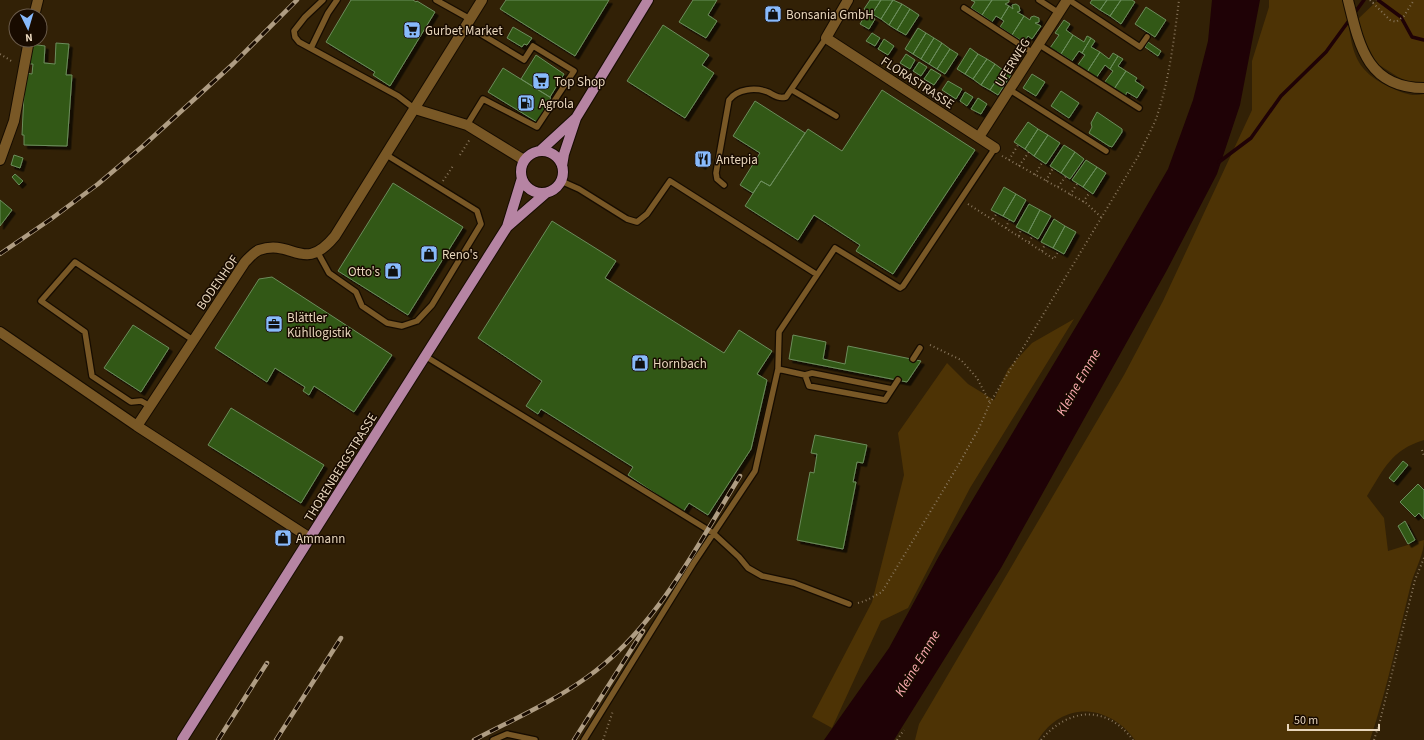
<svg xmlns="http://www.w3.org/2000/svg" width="1424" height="740" font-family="'Source Sans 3',sans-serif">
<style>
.green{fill:#4d3305}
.water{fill:#1f0206}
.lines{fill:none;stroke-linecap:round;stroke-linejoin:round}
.stream{stroke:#1f0206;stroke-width:3.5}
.building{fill:#305815;stroke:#6c8d5c;filter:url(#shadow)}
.service-casing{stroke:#160c01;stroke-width:8}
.minor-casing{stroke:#160c01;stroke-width:12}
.primary-casing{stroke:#160c01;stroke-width:12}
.path{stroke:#87755b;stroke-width:2;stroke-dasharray:1 3;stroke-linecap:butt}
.service{stroke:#795826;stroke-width:5.5}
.minor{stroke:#795826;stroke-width:10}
.primary{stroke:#b684a3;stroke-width:10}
.rail-casing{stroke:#af9d83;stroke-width:4.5}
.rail{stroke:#180b00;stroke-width:3;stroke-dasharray:9;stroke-linecap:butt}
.labels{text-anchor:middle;stroke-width:3;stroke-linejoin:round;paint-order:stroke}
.poi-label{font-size:13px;fill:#e8d6bc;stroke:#180b00;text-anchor:start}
.street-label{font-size:13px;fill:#e8d6bc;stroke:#180b00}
.water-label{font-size:14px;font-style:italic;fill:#fba9ae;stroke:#180b00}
</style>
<defs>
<filter id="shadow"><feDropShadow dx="3.5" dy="3.5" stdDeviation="0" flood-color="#0009"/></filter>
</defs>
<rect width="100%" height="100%" fill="#322106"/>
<path class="green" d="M1269,0h74c12,42 2,67 49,88 11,5 20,9 32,6v346c-33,10 -40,29 -57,56l17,22 4,33 36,-11c0,15 -9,29 -13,44 -13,52 -24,105 -41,156h-235c-26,-36 -72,-40 -97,0h-123l4,-16 205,-349 39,-74 89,-191v-49l17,-54z
M1378,0h46v82l-13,1 -13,-6 -25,-16 -9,-19 -6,-23z
M1074,319l-104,169 -62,120 -27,13 -49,107 -20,-11 60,-115 32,-127 -6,-42 49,-70 21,21 26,16 14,-31 24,-26z"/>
<path class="water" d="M1212,0h48l-20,105 -23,69 -50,96 -166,298 -107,172h-70l65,-92 50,-92 163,-273 66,-114 25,-69 15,-59z"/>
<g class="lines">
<path class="stream" d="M1378,0l23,17 11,20 12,3
M1219,162l32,-24 30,-42 45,-44 38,-52"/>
</g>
<path class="building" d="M351,0h62l3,2 1,-1 18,11 -45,74 -17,-11 2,-3 -49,-30z
M506,0h103l-34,56 -75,-47z
M693,0h24l-9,15 9,6 -11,17 -27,-16z
M870,0h11l-9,14 -8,-5z
M881,0h12l-12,19 -9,-5z
M893,0l9,4 -13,21 -8,-6z
M971,0h21l-10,15 -11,-7 4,-6z
M992,0h17v2l-4,2 4,2 -8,13 -5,-3 -4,6 -10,-7z
M1092,0h15l-7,10 -10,-7z
M1107,0h14l-11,16 -10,-6z
M1121,0h11l3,2 -14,22 -11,-8z
M902,4l8,5 -13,21 -8,-5z
M1016,4l3,2 1,5 -3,1 7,4 -12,19 -12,-8 4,-6 -3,-2 8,-13 4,3 -1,-4z
M1146,7l20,13 -11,17 -20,-13z
M910,9l9,6 -13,20 -9,-5z
M866,14l9,5 -6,10 -9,-5z
M1024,16l6,4 1,-3 3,-1 5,2v4l-4,1 6,3 -9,13 -4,-3 -4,6 -12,-7z
M1064,20l6,4 -4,6 7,5 -12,19 -11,-6 9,-13 -4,-2z
M663,25l46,30 -7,10 12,8 -29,45 -58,-37z
M513,27l19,11 -5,7 -3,-1 -2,3 -15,-9z
M918,28l8,5 -13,21 -8,-5z
M872,33l8,5 -5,8 -9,-5z
M926,33l8,5 -13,21 -8,-5z
M1073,35l11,7 3,-6 4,2 -9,15 -3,-2 -7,10 -11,-7z
M934,38l8,5 -13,21 -8,-5z
M1091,38l4,3 -4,6 9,5 -13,20 -10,-6 8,-11 -3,-2z
M884,39l10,7 -6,9 -10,-6z
M1148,42l13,9 -3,5 -13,-9z
M56,43l13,1 -3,31h6l-5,71 -43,-1v-10h-2l3,-62 7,1 1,-10h-4l2,-20 14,2 -1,17 11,1z
M942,43l8,6 -13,20 -8,-5z
M970,48l8,6 -13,20 -8,-5z
M950,49l8,5 -13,20 -8,-5z
M1100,52l9,7 4,-6 5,3 -8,13 -5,-4 -9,13 -9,-6z
M906,54l9,6 -5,9 -10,-6z
M978,54l9,5 -14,20 -8,-5z
M536,55l28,19 -14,23 -29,-18z
M1118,56l5,3 -5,7 8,5 -12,18 -10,-6 9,-12 -3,-2z
M987,59l8,5 -14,21 -8,-6z
M919,62l8,5 -6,9 -8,-5z
M995,64l8,6 -13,20 -9,-5z
M503,68l48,30 -14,24 -49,-30z
M931,69l10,6 -7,10 -10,-6z
M1003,70l8,5 -13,20 -8,-5z
M1126,71l11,7 -2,3 9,6 -7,11 -10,-6 -2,4 -11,-7z
M1032,74l13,8 -9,14 -13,-8z
M948,81l14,8 -6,10 -14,-9z
M882,90l93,60 -82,124 -37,-23 4,-6 -46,-30 -16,25 -53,-34 16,-25 9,5 38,-57 34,22z
M1061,91l18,12 -10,15 -18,-12z
M965,92l8,5 -6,9 -7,-5z
M978,98l9,6 -6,10 -10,-5z
M755,101l50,32 -35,53 -9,-5 -8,12 -13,-8 20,-32 -27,-17z
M1097,112l25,17v3l-10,15 -3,-1 -20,-13 3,-6 -1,-4z
M1028,122l10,7 -13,20 -11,-7z
M1038,129l10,6 -14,21 -9,-7z
M1048,135l12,8 -14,21 -12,-8z
M1064,145l11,7 -14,21 -11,-7z
M704,152l5,4 -7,10 -5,-4z
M1075,152l9,7 -14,20 -9,-6z
M14,155l9,3 -3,10 -9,-3z
M1086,160l11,7 -14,20 -11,-7z
M1097,167l9,6 -13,21 -10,-7z
M15,174l8,7 -4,4 -7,-8z
M393,183l70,44 -55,88 -70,-44z
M1004,187l12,7 -13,22 -12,-6z
M1016,194l10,6 -12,22 -11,-6z
M0,200l12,10 -12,16z
M1029,204l11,6 -12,23 -12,-6z
M1040,210l11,6 -13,23 -10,-6z
M1054,219l11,7 -12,22 -12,-6z
M552,221l64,40 -11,17 119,75 15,-23 33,21 -15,23 10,6 -16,69 -43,66 -19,-12 -6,9 -55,-37 5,-8 -92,-58 -3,5 -12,-8 16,-25 -64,-43z
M1065,226l11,6 -12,22 -11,-6z
M272,277l120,78 -38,57 -40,-26 -5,9 -6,-4 2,-4 -30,-19 -8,14 -52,-34 44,-69z
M133,325l36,23 -28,44 -37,-24z
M793,335l33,7 -3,17 22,5 3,-18 73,15 -14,21 -118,-23z
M231,408l93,57 -23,38 -93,-58z
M815,435l52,10 -4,18 -6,-1 -4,20h3l-13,67 -46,-9 13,-68 4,1 3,-19 -6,-1z
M1403,461l5,4 -14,17 -5,-4z
M1418,484l6,6v29l-5,-6 -4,4 -15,-15z
M1405,521l10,19 -7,4 -10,-18z"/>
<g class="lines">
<defs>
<path id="service" d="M323,0l-18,17 -11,14 1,6 4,5 99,54 17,13
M436,0l34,19
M1039,0l20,13
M1069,0l71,47 7,-10
M964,8l69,45
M466,25l58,35 9,-14 41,25 -37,56 -54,-28 -16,26
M1038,44l101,64
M311,48l17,-35 9,-13
M792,90l44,26
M1010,90l96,61
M561,181l18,8 48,30 10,3 10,-8 23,-33 146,93
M724,185l-7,-6 -1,-6 13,-73c8,-11 26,-13 39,-8 6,3 10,7 18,5l40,-59
M318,253l11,20 27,19 6,14 25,17 15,3 15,-5 15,-16 49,-81 -4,-13 -92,-57
M425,356l288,177 26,24 9,11 14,8 32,7 55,21
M913,359l7,-11
M778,369l27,6 4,11 76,14 13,-20
M805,375l7,-2 80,16
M150,406l-9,-5 -10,1 -39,-26 -7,-44 -44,-31 34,-39 118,78
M493,740l14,-6 28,6
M584,740l109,-176 62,-93 23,-102 1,-37 56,-84 65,40 3,-2 92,-138"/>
<path id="minor" d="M848,0l-22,38 169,110
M1348,0c11,45 19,88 76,88
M34,16l4,-16
M415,109l52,16 57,35
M979,137l88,-137
M0,160l14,-39 15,-81
M0,332l137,94 173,112
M137,426l108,-164c4,-4 9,-10 14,-12 34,-12 44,25 76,-14l147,-236"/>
<path id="primary" d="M521 172a21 21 0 1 1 42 0a21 21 0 1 1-42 0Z
M540,151l36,-33
M562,166l2,-12 12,-36 72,-118
M507,227l15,-49
M182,740l325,-513 39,-34"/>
</defs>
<use href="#service" class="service-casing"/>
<use href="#minor" class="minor-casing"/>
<use href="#primary" class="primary-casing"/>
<path class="path" d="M1370,0l20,20 6,2 8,-6 10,-16
M1373,3l3,-3
M0,54l13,8
M460,155l10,-16
M1002,156l84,47 15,14
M1009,160l9,-15
M1019,166l10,-14
M1035,175l8,-14
M443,181l10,-15
M1046,181l7,-13
M1058,187l8,-11
M1070,195l7,-11
M1083,202l7,-10
M968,204l86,55 4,-7
M993,219l4,-6
M1006,228l3,-8
M1019,236l2,-7
M1029,242l4,-7
M1042,251l3,-7
M930,345l31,15 16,18 13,25
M1422,450l2,6
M858,603l7,-2 17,-9 77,-128 20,-36 11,-25 149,-248c5,-12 12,-24 17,-36 13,-38 18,-79 23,-119
M603,740l10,-29
M897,740l7,-10
M1041,740c27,-32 65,-36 92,0
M1374,740l6,-19 35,-141 9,-22"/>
<use href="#service" class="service"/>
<use href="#minor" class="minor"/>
<use href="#primary" class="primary"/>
<defs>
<path id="rail" d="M0,254l51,-35 47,-35 45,-38 90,-82 64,-64
M218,740l49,-77
M276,740l65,-102
M474,740c38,-20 77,-37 112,-62 70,-49 110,-131 154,-202
M574,740l69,-109"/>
</defs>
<use href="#rail" class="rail-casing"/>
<use href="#rail" class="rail"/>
</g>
<defs>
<symbol id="shop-square" viewBox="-11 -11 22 22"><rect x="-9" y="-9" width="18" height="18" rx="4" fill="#88bafc" stroke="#180b00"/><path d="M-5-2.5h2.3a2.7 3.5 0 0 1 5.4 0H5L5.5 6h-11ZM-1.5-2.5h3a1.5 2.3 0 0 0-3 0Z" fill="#111"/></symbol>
<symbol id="supermarket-square" viewBox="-11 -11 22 22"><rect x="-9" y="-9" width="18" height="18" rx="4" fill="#88bafc" stroke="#180b00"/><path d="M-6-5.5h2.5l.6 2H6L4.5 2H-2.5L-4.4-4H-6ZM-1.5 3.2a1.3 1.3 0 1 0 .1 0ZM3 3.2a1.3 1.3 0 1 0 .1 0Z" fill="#111"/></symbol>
<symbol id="fuel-square" viewBox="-11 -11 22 22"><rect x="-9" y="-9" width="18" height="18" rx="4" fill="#88bafc" stroke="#180b00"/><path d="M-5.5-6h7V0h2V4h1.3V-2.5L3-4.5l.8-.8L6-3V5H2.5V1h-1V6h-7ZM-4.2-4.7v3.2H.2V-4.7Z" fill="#111"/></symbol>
<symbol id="restaurant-square" viewBox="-11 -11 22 22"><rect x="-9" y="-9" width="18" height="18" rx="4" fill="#88bafc" stroke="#180b00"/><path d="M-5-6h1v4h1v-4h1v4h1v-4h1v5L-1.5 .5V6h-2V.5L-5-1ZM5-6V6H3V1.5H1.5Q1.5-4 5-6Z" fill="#111"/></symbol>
<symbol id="office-square" viewBox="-11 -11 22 22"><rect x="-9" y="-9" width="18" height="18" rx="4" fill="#88bafc" stroke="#180b00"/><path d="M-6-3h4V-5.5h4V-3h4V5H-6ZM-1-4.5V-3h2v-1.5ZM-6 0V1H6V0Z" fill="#111"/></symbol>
</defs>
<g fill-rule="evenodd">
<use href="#shop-square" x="763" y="4" width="20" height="20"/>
<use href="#supermarket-square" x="402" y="20" width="20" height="20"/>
<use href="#supermarket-square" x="531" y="71" width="20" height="20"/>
<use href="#fuel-square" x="516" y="93" width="20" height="20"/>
<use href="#restaurant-square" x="693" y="149" width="20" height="20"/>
<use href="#shop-square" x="419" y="244" width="20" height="20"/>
<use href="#shop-square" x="383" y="261" width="20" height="20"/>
<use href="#office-square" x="264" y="314" width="20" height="20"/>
<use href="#shop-square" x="630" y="353" width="20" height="20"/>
<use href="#shop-square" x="273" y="528" width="20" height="20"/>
</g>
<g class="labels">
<g class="poi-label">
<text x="786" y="19">Bonsania GmbH</text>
<text x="425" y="35">Gurbet Market</text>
<text x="554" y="86">Top Shop</text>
<text x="539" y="108">Agrola</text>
<text x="716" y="164">Antepia</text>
<text x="442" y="259">Reno's</text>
<text x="380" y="276" text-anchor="end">Otto's</text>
<text x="287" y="322">Blättler<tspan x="287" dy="15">Kühllogistik</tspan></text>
<text x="653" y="368">Hornbach</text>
<text x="296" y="543">Ammann</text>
</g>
<g class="street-label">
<text transform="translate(1012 62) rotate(-58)" y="5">UFERWEG</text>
<text transform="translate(918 82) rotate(33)" y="5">FLORASTRASSE</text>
<text transform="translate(217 282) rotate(-55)" y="5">BODENHOF</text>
<text transform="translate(340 467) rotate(-58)" y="5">THORENBERGSTRASSE</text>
</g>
<g class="water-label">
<text transform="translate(1078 382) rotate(-60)" y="5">Kleine Emme</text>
<text transform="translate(917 663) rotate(-59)" y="5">Kleine Emme</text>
</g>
</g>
<g transform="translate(28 28) rotate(175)"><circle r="19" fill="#180b00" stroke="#6b5c4b"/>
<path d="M0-3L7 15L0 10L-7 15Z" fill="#88bafc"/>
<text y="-6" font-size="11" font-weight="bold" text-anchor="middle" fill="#e8d6bc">N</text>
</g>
<path d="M1288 724v6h91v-6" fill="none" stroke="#e8d6bc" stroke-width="2"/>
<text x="1294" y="724" font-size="12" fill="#e8d6bc" stroke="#180b00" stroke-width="3" paint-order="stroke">50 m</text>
</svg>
